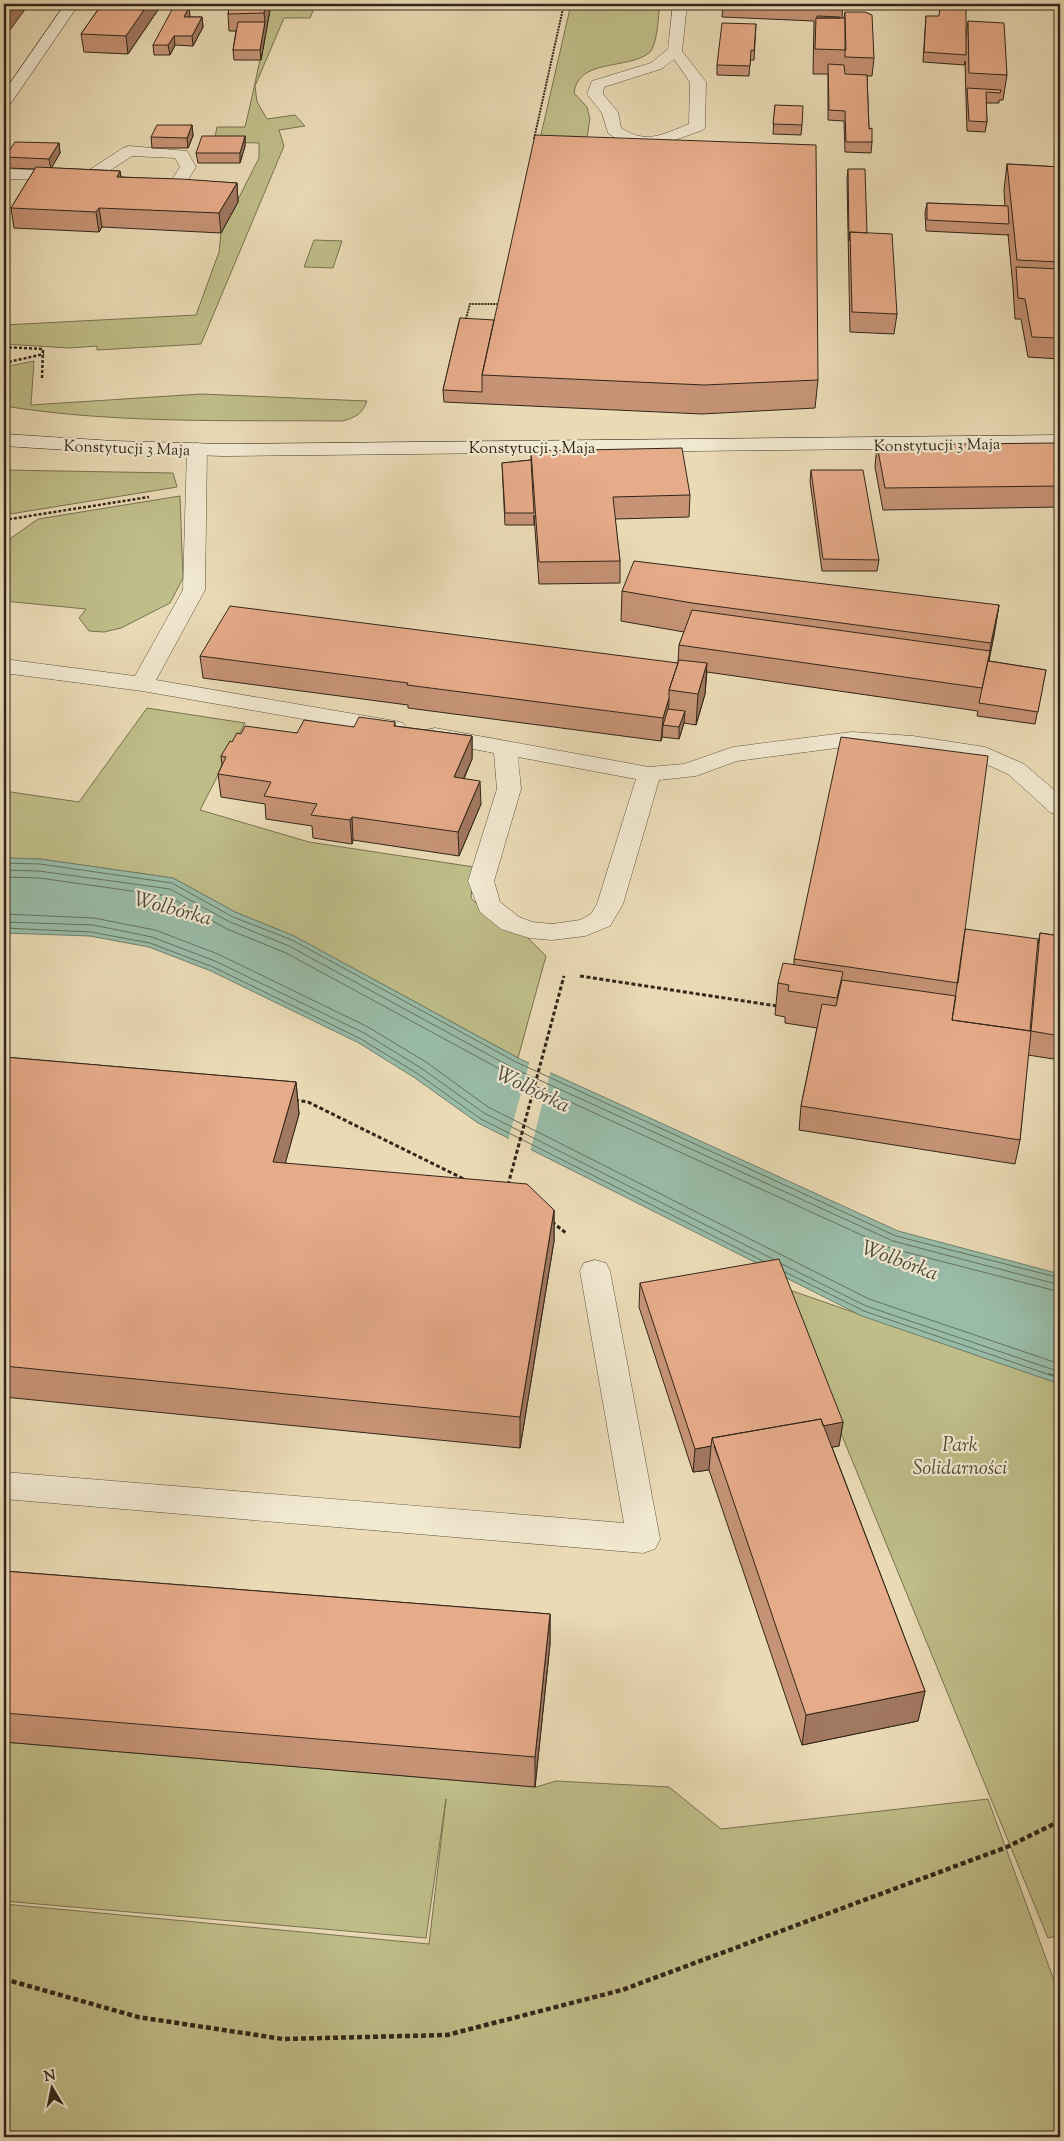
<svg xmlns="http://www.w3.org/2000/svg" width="1064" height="2141" font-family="'Sorts Mill Goudy',serif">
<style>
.green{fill:#bfbd88;stroke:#787250}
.water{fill:#99bca8;stroke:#6f806f}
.pier{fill:#eadbb6}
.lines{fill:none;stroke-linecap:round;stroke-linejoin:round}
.shore-far1{stroke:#657160;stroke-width:1}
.shore{stroke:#657160;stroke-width:2}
.lane-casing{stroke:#5f5340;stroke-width:1}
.secondary-casing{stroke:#312619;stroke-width:1}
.path-far3{stroke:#312619;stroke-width:2;stroke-dasharray:2 1;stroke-linecap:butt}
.path-far2{stroke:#312619;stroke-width:2.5;stroke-dasharray:3 2;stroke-linecap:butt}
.path-far1{stroke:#312619;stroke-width:3;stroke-dasharray:4 2.5;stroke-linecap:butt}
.path{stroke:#312619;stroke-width:4.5;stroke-dasharray:5 3;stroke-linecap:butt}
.lane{fill:#f1e8d0;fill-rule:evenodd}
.secondary{fill:#f1e8d0;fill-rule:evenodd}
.wall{fill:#c69376;stroke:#312619}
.shaded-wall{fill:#a17860;stroke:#312619}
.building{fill:#e6ab89;stroke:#312619}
.labels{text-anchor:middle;stroke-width:4.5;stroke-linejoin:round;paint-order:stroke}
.far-street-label{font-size:16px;fill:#312619;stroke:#f1e8d0}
.park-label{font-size:20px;font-style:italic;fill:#544c35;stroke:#f1e8d0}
.water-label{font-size:21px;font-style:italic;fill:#4b4c3d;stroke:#f1e8d0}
</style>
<rect width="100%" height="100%" fill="#eadbb6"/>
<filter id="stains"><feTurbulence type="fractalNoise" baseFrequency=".004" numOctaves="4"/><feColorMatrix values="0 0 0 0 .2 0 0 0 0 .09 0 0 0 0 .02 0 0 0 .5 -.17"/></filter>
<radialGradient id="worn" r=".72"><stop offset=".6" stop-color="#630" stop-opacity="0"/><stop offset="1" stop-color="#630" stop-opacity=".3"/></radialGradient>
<path class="green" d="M271,4h45l-6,14h-26l-29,68 2,16 10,17 28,-4 10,11 -26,4 5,16 -83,198 -104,6v-4l-28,2 -65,-4v-19l192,-10 23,-63 2,-19 38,-75v-15l-45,-1 3,-15h28c10,-41 18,-82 26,-123z
M571,4h89c-2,11 -2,41 -11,49 -22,17 -71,5 -75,40l13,14 3,12 -7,43 -48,-1z
M314,240l28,1 -9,27 -29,-1z
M34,361l-3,44 170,-11 166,7c-5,13 -11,16 -24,20 -113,-1 -227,3 -339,-15v-39z
M4,470l169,3 4,14 -173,28z
M180,496l3,82 -13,25 -49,25 -17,4 -15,-1 -10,-13 7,-9 -82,-8v-58l34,-24z
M147,708l98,15 -45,87 109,32 165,25 -3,31 20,21 36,18 19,19 -28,102 -224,-122 -59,-24 -62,-34 -133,-19 -36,-1v-67l75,11z
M781,1287l279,97v551l-12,3z
M4,1742l532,45 20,-6 113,6 52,42 267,-30 72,198v140h-1056v-233l425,40 17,-145 -20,139 -422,-37z"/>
<path class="water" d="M4,858l36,1 133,19 62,34 59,24 224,122 380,173 162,43v110l-198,-68 -384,-193 -63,-45 -56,-35 -148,-72 -62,-24 -59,-11 -86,-3z"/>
<path class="pier" d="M530,1060l21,10 -21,82 -22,-11z"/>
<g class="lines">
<path class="shore-far1" d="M4,863l36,1 132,19 61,34 59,23 224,122 380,174 164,42
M4,870l35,1 131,18 60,33 59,24 224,122 380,173 167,44
M4,877l35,1 129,18 59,33 59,24 223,121 381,174 170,44
M4,914l90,4 61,12 63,24 150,73 58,35 62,45 381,192 191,65
M4,922l89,3 59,12 63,24 149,72 57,35 63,45 289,146
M4,928l87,4 59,11 63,24 148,72 57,35 63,45 282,142
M782,1264l84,42 194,66
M785,1272l79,39 189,65"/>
<path class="shore" d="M1049,1374l11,4"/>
<defs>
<path id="lane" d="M673,4h14l-5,47 24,31 -1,45 -2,3 -48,17 -31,-3 -16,-11 -6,-20 -15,-19 5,-13 59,-18 17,-14zM674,59l16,23 -1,42c-26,10 -42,21 -68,4l-3,-16 -15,-18 1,-7 57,-18z
M129,146l58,5 9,16 -14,22c-12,3 -29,1 -41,-2l-2,-3 2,-3h30l9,-14 -5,-9 -43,-2 -43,28h-12l-2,-2 -6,2 -22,-4 -43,-1v-10l43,1 28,6 2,2 46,-30z
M197,443l7,2 3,4 -2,141 -49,90 239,41 8,2 4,5 -4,5 -8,2 -253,-44 -138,-18v-14l131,17 48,-86 4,-141 3,-4z
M435,728l214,39 35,-3 49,-17 119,-15 61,4 72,11 39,17 36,31v20l-9,-2 -43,-39 -36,-16 -59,-8 -61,-4 -115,15 -41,15 -37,4 -36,124 -13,22 -25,10 -33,4 -23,-2 -28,-9 -21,-17 -12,-31 29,-92 -3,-36 -67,-13 -4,-5 4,-5zM518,757l118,22 -39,125 -6,10 -11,6 -28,4 -20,-2 -13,-5 -19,-15 -6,-21 27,-92z
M595,1260l11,3 4,8 50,268 -5,10 -12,4 -639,-54v-27l620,51 -44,-252 4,-8z"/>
<path id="secondary" d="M65,4h14l-70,102 -5,2v-16z
M4,434l110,7 110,3 836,-9v12l-836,9 -110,-3 -110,-7z"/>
</defs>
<use href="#lane" class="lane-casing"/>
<use href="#secondary" class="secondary-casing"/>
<path class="path-far3" d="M970,4l90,5
M534,139l30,-135
M465,322l5,-18h29v-3"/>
<path class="path-far2" d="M4,347l39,2 -1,29
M4,363l40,-9
M4,520l145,-23"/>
<path class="path-far1" d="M580,976l197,30
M295,1100l13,2 158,78
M508,1185l56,-209
M552,1222l14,11"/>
<path class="path" d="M4,1979l134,38 145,22 164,-4 175,-45 385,-143 53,-26"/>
<use href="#lane" class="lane"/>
<use href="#secondary" class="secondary"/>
</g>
<path class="wall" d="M102,4h60l-34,50 -44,-2 -3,-18z
M230,4h41l-10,56h-27l-1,-10 3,-19h-7l-1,-17z
M723,4h120l-1,14h2l1,-6 29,46 -2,18h-5l2,53 3,13 -1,11 -26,-1 -1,-31 -16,-1v-46h-15l1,-53 -92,-4z
M190,16v1h12l1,10 -10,19 -18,-1 -5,10h-16l-1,-10z
M926,16l40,22 2,-17 39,54 -4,25h-4v3h-13l1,19 -2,10 -18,-1 -1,-33 -1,-37v4l-42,-3z
M756,24l-2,36h-4l-1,16 -32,-1v-10z
M775,105l27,20 -1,10 -28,-1z
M192,125l1,11 -5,12h-36l-1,-11z
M245,136v10l-5,17h-42l-2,-10z
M59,143l1,10 -9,15 69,3 1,6 116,6 1,19 -17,31 -119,-6 -3,5 -85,-4 -3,-20 24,-39 -28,-1 -2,-11z
M1007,164l53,3v192l-32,-2 -7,-38h-6l-2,-32 -5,-53v1l-82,-4 -1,-18 2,-10 78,3 -1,-16z
M848,169l19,64 30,81 -3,20 -44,-2 -3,-153z
M460,318l358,62 -3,28 -113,6 -258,-12 -1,-12z
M877,445l183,15v47l-177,3 -8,-43z
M531,451l159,44 -1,22 -74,2 5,42v22l-81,1 -5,-69v10h-29l-3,-62 29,-3z
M811,470l68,90 -2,11h-55l-12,-90z
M622,591l377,14 -5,30 -5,26 57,9 -11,54 -58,-8 1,-5 -271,-39 -2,22 -9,31 -12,-2 -5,16 -17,-2 -1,4 -253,-33v-3l-205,-27 -3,-22 478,7 1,-18 5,-13 -63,-11z
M395,722v4l77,10v23l-8,20 17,25 -22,52 -106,-16 -1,4 -39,-6 -1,-12 -46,-7 -1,-15 -44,-7 -3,-23 4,-9 -1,-9 11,-14 65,-9 57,-6z
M965,929l73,15 2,-11 20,3v124l-32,-5 -8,85 -5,24 -216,-34 2,-24 16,-78 -32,-5v-6l-10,-2 3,-32 16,-19v-5z
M4,1057l292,25 3,32 -14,49 269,47v31l-34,207 -516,-51z
M640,1283l203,139 -4,24 -7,1 93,244 -7,30 -116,24 -93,-275 -16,2 -54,-165z
M4,1571l546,43v30l-15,143 -531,-45z"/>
<path class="shaded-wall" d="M8,4h21l-25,34v-29z
M148,4h14l-34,50 -2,-18z
M266,4h5l-10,56 -1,-10 5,-28 -1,-9z
M189,7l1,9 -5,10 -1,-9z
M202,17l1,10 -10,19 -1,-10z
M174,36l1,9 -5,10 -2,-10z
M192,125l1,11 -5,12 -1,-10z
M245,136v10l-5,17v-10z
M59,143l1,10 -9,16 -2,-10z
M120,171l3,20 -6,-14z
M237,183l1,19 -17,31 -2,-20z
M99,208l3,19 -3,5 -3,-20z
M999,605l-5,30 -8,38 5,-30z
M707,663l-2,31 -9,31 2,-31z
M669,698l-1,23 -5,4 -1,12 -1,4 2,-23z
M685,711l-1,12 -5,16v-12z
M472,736v23l-18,41v-23z
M480,781l1,23 -22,52 -1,-24z
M352,817l1,23 -1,4 -2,-24z
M296,1082l3,32 -22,79 -4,-31z
M554,1210v31l-34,207v-31z
M843,1422l-4,24 -117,21 -8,-21z
M711,1446l-2,24 -16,2 2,-23z
M550,1614v30l-15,143v-30z
M925,1691l-7,30 -116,24 4,-30z"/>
<path class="building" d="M4,4h4l-4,5z
M102,4h46l-22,32 -45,-2z
M230,4h36l-2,9 -36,1z
M174,6l15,1 -5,10h18l-10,19h-18l-6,9h-15z
M940,7l26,1v47l-42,-3 2,-36h13z
M845,12h20l7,3 2,43 -29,-1z
M817,16l23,1v1h-23z
M816,18h29l1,32 -31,-1z
M968,21l36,2 3,52 -38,-2z
M238,22h27l-5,28h-27z
M722,23l34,1 -2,27 -3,-1 -1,16 -33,-1z
M828,64l16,1 1,9 22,1 2,54 3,-1v14h-26l-1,-31 -16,-1z
M967,88l34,2 -1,3 -14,-1 1,30 -18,-1z
M775,105l28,1 -1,19 -29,-1z
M157,125h35l-5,13 -36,-1z
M535,135l281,10 2,235 -114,5 -222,-10z
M202,136h43l-5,17h-44z
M15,142l44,1 -10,16 -44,-2z
M1007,164l53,3v95l-43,-2z
M36,167l84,4 -3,6 64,2 56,4 -18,30 -120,-5 -3,4 -85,-4z
M848,169h17l2,64 -17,-1 -1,9z
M927,203l81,3 1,18 -82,-4z
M850,232l42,2 5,80 -45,-2z
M1016,267l44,2v69l-28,-1 -7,-38 -7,-1z
M460,318l34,2 -12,55v17l-39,-2z
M1054,443l6,17v26l-175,2 -8,-43z
M682,448l8,47 -77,2 7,64 -81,1 -8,-111z
M531,460l3,53h-29l-3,-50z
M811,470h52l16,90 -56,-1z
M634,561l365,44 -8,38 -299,-40 -70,-12z
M230,606l448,57 -9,27v8l-6,20 -256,-33 1,-2 -208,-27z
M692,610l298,41 -8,37 -303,-43z
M679,660l28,3 -9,31 -29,-4z
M988,661l58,9 -8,42 -59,-9z
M668,709l17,2 -6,16 -16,-2z
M359,717l36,5 -1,4 78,10 -18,41 26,4 -22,51 -106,-15 -2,3 -39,-5 6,-11 -53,-8 7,-14 -53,-8 8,-17 -5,-1 9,-15 2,1 5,-9 4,1 4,-8 52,7 7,-13 50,7z
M841,737l147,19 -30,227 -164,-24z
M965,929l73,10 -8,92 -78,-11z
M1040,933l20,3v100l-29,-5z
M783,963l60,9 -6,26 -49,-7 1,-6 -11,-2z
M842,980l114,16 -4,24 79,11 -11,109 -219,-34 21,-102 14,2z
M4,1057l292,25 -23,80 254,22 27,26 -34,207 -516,-51z
M779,1259l64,163 -20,4 -2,-7 -109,19 -1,8 -16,3 -55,-166z
M821,1419l104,272 -119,24 -94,-277z
M4,1571l546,43 -15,143 -531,-44z"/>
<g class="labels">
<g class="far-street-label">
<text transform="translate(937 444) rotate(-1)" y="6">Konstytucji 3 Maja</text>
<text transform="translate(127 447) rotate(2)" y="6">Konstytucji 3 Maja</text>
<text x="532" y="453">Konstytucji 3 Maja</text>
</g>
<g class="park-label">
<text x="960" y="1451">Park<tspan x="960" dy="23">Solidarności</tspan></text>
</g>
<g class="water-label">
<text transform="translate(173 908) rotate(15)" y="7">Wolbórka</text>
<text transform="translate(533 1089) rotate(26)" y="7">Wolbórka</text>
<text transform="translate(900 1260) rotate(20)" y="7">Wolbórka</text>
</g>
</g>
<rect width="1064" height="2141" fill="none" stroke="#eadbb6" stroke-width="20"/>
<rect x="5" y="5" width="1054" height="2131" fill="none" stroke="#312619" stroke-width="2.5"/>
<rect x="10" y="10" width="1044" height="2121" fill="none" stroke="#312619"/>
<g transform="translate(52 2088) rotate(350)" stroke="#f1e8d0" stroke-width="4" paint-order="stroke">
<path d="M0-4L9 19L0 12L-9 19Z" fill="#312619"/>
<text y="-8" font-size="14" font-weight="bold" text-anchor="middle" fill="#312619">N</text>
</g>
<rect width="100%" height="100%" filter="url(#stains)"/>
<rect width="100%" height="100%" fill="url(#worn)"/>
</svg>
